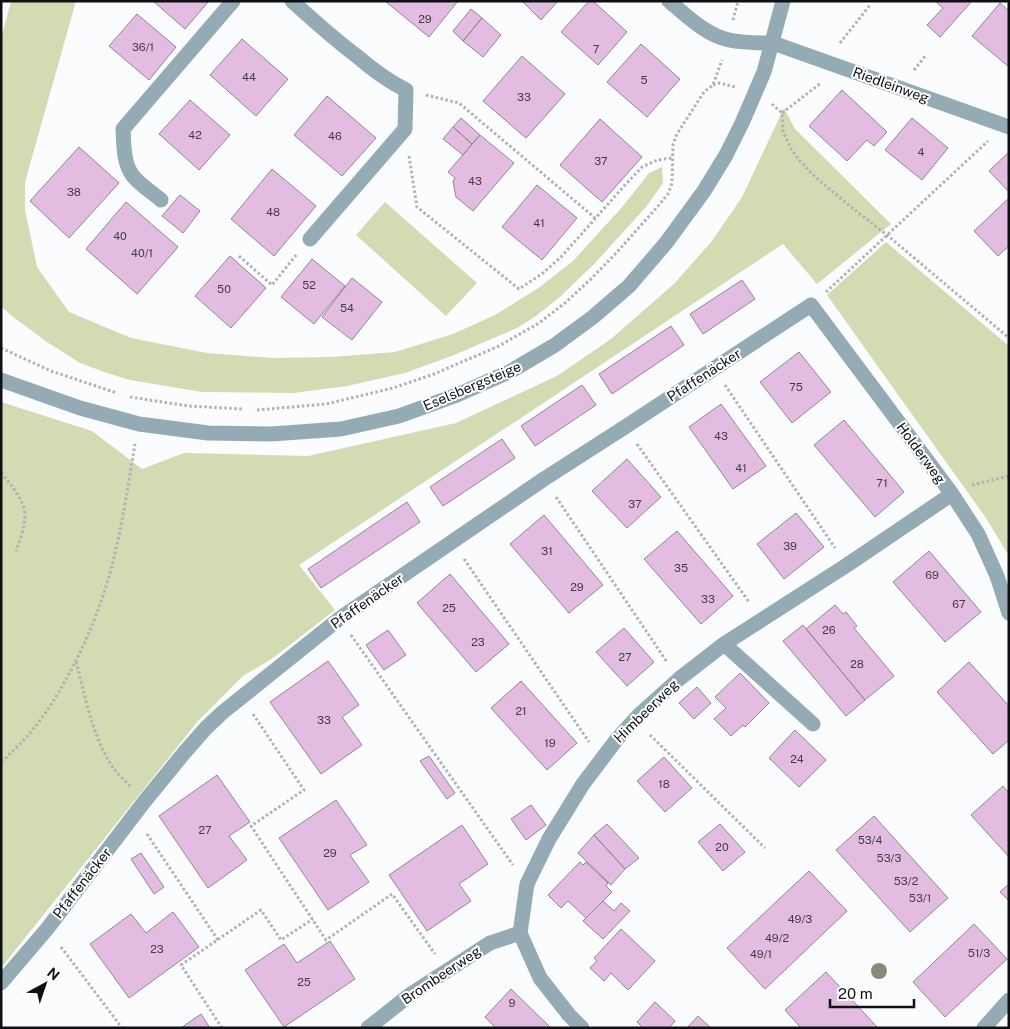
<svg xmlns="http://www.w3.org/2000/svg" width="1010" height="1029" font-family="'Public Sans',sans-serif">
<style>
.green{fill:#d2dbb2}
.building{fill:#e3bde1;stroke:#90878f}
.lines{fill:none;stroke-linecap:round;stroke-linejoin:round}
.path{stroke:#b0b2b3;stroke-width:3;stroke-dasharray:2.5 2.5;stroke-linecap:butt}
.minor{stroke:#94abb5;stroke-width:15}
.tree{fill:#868a76}
.labels{text-anchor:middle;stroke-width:4;stroke-linejoin:round;paint-order:stroke}
.number-label{font-size:11px;fill:#433b46}
.street-label{font-size:14px;fill:#0e1013;stroke:#fff}
</style>
<rect width="100%" height="100%" fill="#fafcfd"/>
<path class="green" d="M11,1h65l-51,181v28l12,57 32,45 62,26 76,15 65,5 60,-1 63,-5 58,-18 42,-19 45,-28 33,-26 51,-56 25,-32 13,-6 1,16 -17,24 -52,57 -32,31 -26,21 -19,12 -63,27 -49,18 -58,13 -53,7 -92,-1 -72,-12 -23,-7 -27,-10 -33,-21 -35,-26 -11,-10v-267z
M784,108l11,21 96,95 -74,60 -34,-40 -484,321 36,45 -62,48 -30,18 -45,45 -197,247v-566l91,29 50,38 42,-16 124,3 148,-33 101,-47 54,-37 63,-55 38,-43 30,-44z
M385,202l92,81 -31,33 -90,-81z
M886,242l123,104v210l-23,-38 -159,-223z"/>
<path class="building" d="M153,1h56l-24,28z
M385,1h73l-29,36z
M522,1h36l-17,19z
M589,1h4l34,31 -29,33 -37,-33z
M935,1h37l-32,36 -13,-12 16,-17z
M1000,3l9,8v56l-37,-31z
M471,9l11,9 -19,23 -10,-10z
M137,14l39,33 -27,33 -40,-34z
M482,18l19,17 -18,22 -20,-16z
M242,39l46,40 -32,37 -46,-41z
M641,44l39,35 -33,38 -40,-35z
M522,56l43,38 -39,44 -43,-37z
M842,90l45,42 -13,14 -7,-6 -20,21 -38,-35z
M327,96l49,42 -34,38 -48,-41z
M190,100l40,35 -31,35 -40,-36z
M461,118l19,17 -8,9 -19,-17z
M912,118l36,30 -26,32 -37,-30z
M600,119l42,38 -40,45 -42,-37z
M453,127l19,17 -9,11 -20,-16z
M480,135l34,28 -41,48 -17,-14 -3,-16 2,-3 -7,-6z
M79,147l40,36 -50,55 -39,-37z
M1009,152v40l-20,-21z
M272,169l44,37 -42,50 -43,-37z
M537,185l40,33 -35,42 -40,-33z
M180,195l20,16 -17,22 -21,-17z
M1009,198v48l-11,10 -24,-25z
M126,202l52,45 -41,47 -51,-45z
M230,256l36,32 -35,40 -36,-32z
M312,259l33,27 -31,38 -33,-27z
M352,278l30,24 -30,38 -30,-23z
M742,280l13,19 -52,35 -13,-20z
M671,326l13,19 -72,49 -13,-20z
M799,352l32,40 -39,31 -32,-41z
M582,385l14,20 -61,41 -14,-20z
M721,404l45,62 -33,23 -44,-62z
M844,420l60,72 -29,25 -61,-72z
M502,439l13,19 -72,48 -13,-19z
M627,459l34,38 -34,31 -35,-37z
M407,502l13,20 -99,66 -13,-19z
M796,513l28,34 -40,32 -27,-35z
M544,515l59,70 -34,28 -59,-69z
M677,531l56,65 -32,28 -57,-65z
M929,551l52,61 -36,30 -52,-60z
M450,574l59,70 -33,28 -59,-69z
M835,605l8,9 3,-2 11,14 -3,2 40,48 -29,24 -59,-71z
M803,625l62,75 -19,16 -63,-75z
M624,628l30,34 -27,24 -31,-34z
M388,630l18,25 -22,15 -18,-25z
M328,661l31,44 -17,12 20,28 -41,29 -51,-72z
M969,662l40,44v34l-16,14 -56,-62z
M740,673l29,30 -24,24 -2,-2 -12,11 -17,-17 12,-11 -11,-11z
M521,681l56,62 -30,27 -56,-62z
M697,687l14,16 -17,16 -15,-16z
M795,730l31,30 -27,27 -30,-29z
M429,756l26,37 -8,6 -27,-38z
M664,757l28,31 -27,24 -28,-31z
M217,775l33,47 -21,14 18,24 -39,28 -49,-72z
M1003,786l6,7v64l-38,-42z
M336,800l31,45 -17,10 19,27 -41,28 -49,-72z
M531,805l15,20 -20,15 -15,-21z
M874,816l74,82 -38,34 -74,-82z
M607,824l32,34 -14,11 -31,-34z
M720,824l25,28 -22,19 -25,-29z
M462,825l26,39 -29,20 12,17 -44,30 -38,-56z
M594,835l31,34 -14,16 -33,-32z
M141,853l23,34 -10,7 -23,-35z
M580,862l3,3 3,-3 22,21 -2,3 6,6 -26,26 -18,-17 -7,7 -13,-13z
M809,871l38,40 -82,78 -38,-41z
M1009,884v17l-9,-9z
M603,901l11,10 7,-8 9,8 -27,28 -20,-18z
M173,912l26,35 -70,51 -39,-54 41,-30 15,19z
M974,924l33,35 -62,58 -32,-35z
M621,929l34,32 -27,29 -17,-17 -7,8 -14,-13 7,-7 -3,-3z
M330,941l25,38 -71,48 -39,-57 39,-26 13,19z
M826,972l52,56h-77l-16,-18z
M511,989l40,39h-55l-11,-11z
M655,1002l20,19 -6,7h-26l-6,-6z
M201,1014l9,14h-29z
M698,1016l13,12h-24z"/>
<g class="lines">
<path class="path" d="M733,20l5,-19
M840,43l30,-38
M914,70l12,-15
M713,85l7,-2 15,4
M426,95l33,8 136,115
M772,104l10,9 1,18 8,18 9,12 15,16 36,30 36,28 122,103
M782,113l39,-30
M409,156l8,51 102,82 24,-16 18,-16 64,-72 17,-18 15,-7 15,-2
M239,256l33,29 25,-31
M826,292l162,-151
M1,348l50,23 66,22
M725,385l110,163
M130,397l59,9 54,3
M257,410l69,-6 67,-16 41,-14 65,-28 40,-23 26,-20 27,-25 26,-27 41,-46 9,-11 4,-11 1,-39 4,-10 27,-42 9,-7 9,-25
M637,444l112,158
M1,473c10,12 23,26 24,42 0,12 -5,25 -9,36
M972,485l37,-9
M556,497l111,165
M464,559l125,183
M351,635l162,230
M76,662c9,33 16,74 36,104 5,7 12,14 18,20
M253,714l51,76 -53,36 75,114 66,-46 43,60
M650,735l115,113
M1,761l4,-2c8,-9 18,-17 26,-27 39,-48 72,-122 85,-183 8,-34 13,-70 19,-105
M147,834l71,106
M61,947l61,81
M222,1028l-41,-63 80,-55 20,30 32,-21"/>
<path class="minor" d="M292,1c22,20 43,39 66,56 15,13 30,24 48,33l-1,39 -95,110
M669,1c18,15 37,34 60,39 14,3 29,3 44,3l236,84
M161,200c-8,-7 -22,-16 -28,-24 -10,-13 -9,-31 -10,-47l110,-128
M1,380l79,28 59,16 69,9 63,1 70,-5 58,-13 58,-21 54,-24 44,-26 38,-28 36,-31 37,-43 38,-52 22,-36 16,-32 22,-51 19,-71
M724,644l89,80
M1,983l46,-54 97,-127 40,-49 22,-25 17,-16 116,-93 205,-140 81,-52 186,-122 89,119 52,70 26,40 19,42 12,37
M368,1028l43,-34 79,-51 30,-10
M582,1028l-13,-13 -29,-37 -20,-45 7,-49 22,-45 34,-55 34,-45 22,-24 40,-36 45,-35 123,-79 105,-71
M984,1028l25,-28"/>
</g>
<circle class="tree" cx="879" cy="971" r="8"/>
<g class="labels">
<g class="number-label">
<text x="425" y="23">29</text>
<text x="143" y="51">36/1</text>
<text x="596" y="53">7</text>
<text x="249" y="81">44</text>
<text x="644" y="84">5</text>
<text x="524" y="101">33</text>
<text x="195" y="139">42</text>
<text x="335" y="140">46</text>
<text x="921" y="156">4</text>
<text x="601" y="165">37</text>
<text x="475" y="185">43</text>
<text x="74" y="196">38</text>
<text x="273" y="216">48</text>
<text x="539" y="227">41</text>
<text x="120" y="240">40</text>
<text x="142" y="257">40/1</text>
<text x="309" y="289">52</text>
<text x="224" y="293">50</text>
<text x="347" y="312">54</text>
<text x="796" y="391">75</text>
<text x="721" y="440">43</text>
<text x="741" y="472">41</text>
<text x="882" y="487">71</text>
<text x="635" y="508">37</text>
<text x="790" y="550">39</text>
<text x="547" y="555">31</text>
<text x="681" y="572">35</text>
<text x="932" y="579">69</text>
<text x="577" y="591">29</text>
<text x="708" y="603">33</text>
<text x="959" y="608">67</text>
<text x="449" y="612">25</text>
<text x="829" y="634">26</text>
<text x="478" y="646">23</text>
<text x="625" y="661">27</text>
<text x="857" y="668">28</text>
<text x="521" y="715">21</text>
<text x="324" y="724">33</text>
<text x="550" y="747">19</text>
<text x="797" y="763">24</text>
<text x="664" y="788">18</text>
<text x="205" y="834">27</text>
<text x="870" y="844">53/4</text>
<text x="722" y="851">20</text>
<text x="330" y="857">29</text>
<text x="889" y="862">53/3</text>
<text x="906" y="885">53/2</text>
<text x="920" y="902">53/1</text>
<text x="800" y="923">49/3</text>
<text x="777" y="942">49/2</text>
<text x="157" y="953">23</text>
<text x="979" y="957">51/3</text>
<text x="761" y="958">49/1</text>
<text x="304" y="986">25</text>
<text x="512" y="1007">9</text>
</g>
<g class="street-label">
<text transform="translate(891 85) rotate(20)" y="5">Riedleinweg</text>
<text transform="translate(704 375) rotate(-33)" y="5">Pfaffenäcker</text>
<text transform="translate(472 386) rotate(-23)" y="5">Eselsbergsteige</text>
<text transform="translate(921 453) rotate(54)" y="5">Holderweg</text>
<text transform="translate(367 601) rotate(-35)" y="5">Pfaffenäcker</text>
<text transform="translate(646 711) rotate(-44)" y="5">Himbeerweg</text>
<text transform="translate(82 883) rotate(-52)" y="5">Pfaffenäcker</text>
<text transform="translate(441 975) rotate(-34)" y="5">Brombeerweg</text>
</g>
</g>
<rect width="1010" height="1029" fill="none" stroke="#0e1013" stroke-width="5"/>
<g transform="translate(45 984) rotate(40)" stroke="#ffffff" stroke-width="4" paint-order="stroke">
<path d="M0-4L9 19L0 12L-9 19Z" fill="#0e1013"/>
<text y="-8" font-size="14" font-weight="bold" text-anchor="middle" fill="#0e1013">N</text>
</g>
<path d="M830 999v8h84v-8" fill="none" stroke="#0e1013" stroke-width="2.5"/>
<text x="838" y="999" font-size="15" fill="#0e1013" stroke="#ffffff" stroke-width="4" paint-order="stroke">20 m</text>
</svg>
